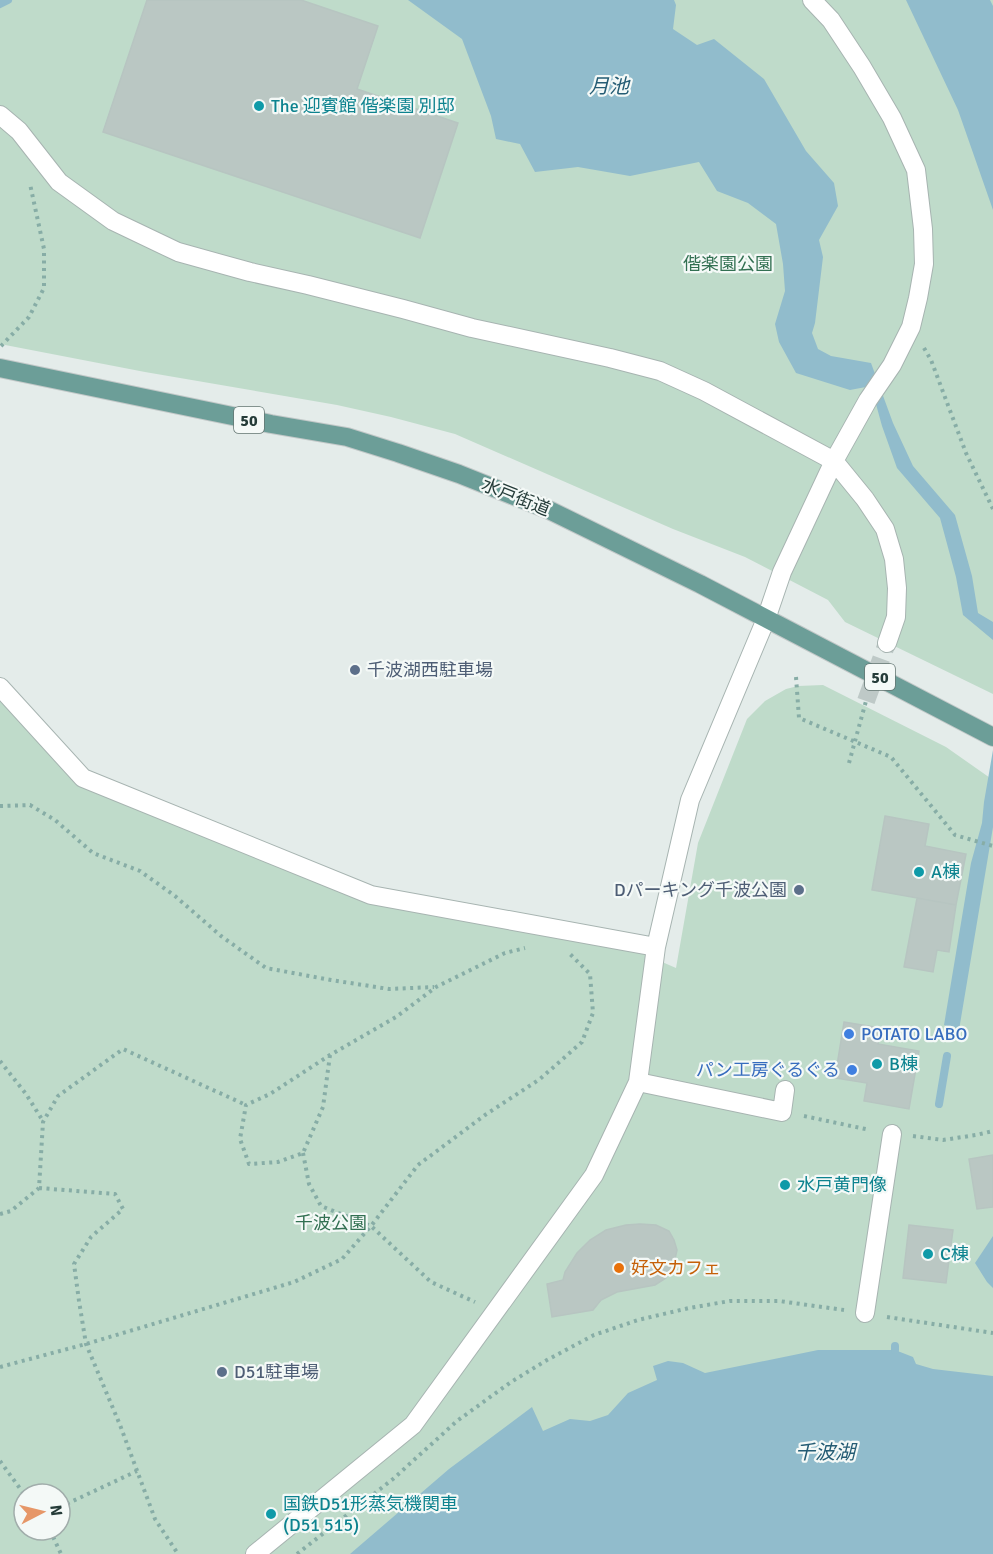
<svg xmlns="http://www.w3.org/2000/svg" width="993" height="1554" font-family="Signika,'Noto Sans JP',sans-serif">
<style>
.green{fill:#bfdbca;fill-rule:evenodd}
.water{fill:#91bccc}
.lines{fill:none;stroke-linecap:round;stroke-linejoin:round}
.stream{stroke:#91bccc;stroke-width:8}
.building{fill:#bac7c3;stroke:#b7c5c1;stroke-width:1.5}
.minor-tunnel{stroke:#bec9c7;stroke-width:18;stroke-dasharray:18 9;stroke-linecap:butt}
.minor-casing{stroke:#a7b4b1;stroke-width:20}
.major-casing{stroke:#c2c8c8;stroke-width:20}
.path{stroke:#87ada6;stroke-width:4;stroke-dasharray:3 4.5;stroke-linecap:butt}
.minor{stroke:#fff;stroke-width:18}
.major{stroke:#6c9e98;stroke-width:18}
.culture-dot{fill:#0f9aa8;stroke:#f4f9f7;stroke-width:2}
.service-dot{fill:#5c6f8a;stroke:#f4f9f7;stroke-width:2}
.shop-dot{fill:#3f7fe0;stroke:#f4f9f7;stroke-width:2}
.food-dot{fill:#e8710a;stroke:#f4f9f7;stroke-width:2}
.labels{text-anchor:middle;stroke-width:4.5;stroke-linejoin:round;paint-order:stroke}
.shield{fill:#f4f9f7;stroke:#637572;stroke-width:1.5}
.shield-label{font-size:16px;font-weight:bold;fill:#253c39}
.culture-label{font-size:18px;fill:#0d838f;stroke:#f4f9f7;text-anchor:start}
.park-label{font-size:18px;fill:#327052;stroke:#f4f9f7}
.street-label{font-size:18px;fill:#253c39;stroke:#f4f9f7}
.service-label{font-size:18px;fill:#4e5e75;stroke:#f4f9f7;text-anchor:start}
.shop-label{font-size:18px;fill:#366cbe;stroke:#f4f9f7;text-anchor:start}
.food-label{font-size:18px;fill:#c56008;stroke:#f4f9f7;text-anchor:start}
.water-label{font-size:20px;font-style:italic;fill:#245c74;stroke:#f4f9f7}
</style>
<rect width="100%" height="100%" fill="#e4ecea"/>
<path class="green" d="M0,0h993v694l-148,-72 -17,-22 -83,-43 -72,-28 -218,-95 -64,-17 -54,-12 -192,-33 -145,-28z
M823,685l123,62 47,33v774h-993v-867l84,91 287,117 268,57 37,16 22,-125 49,-124 18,-18 21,-12 12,-3zM24,1494h36v36h-36z"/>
<path class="water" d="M408,0h266l2,5 -3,24 24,16 17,-6 50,40 42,72 28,32 4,23 -19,34 4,17 -8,66 -3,10 6,16 13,7 40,7 22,60 20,43 42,49 17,61 6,37 15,9v18l-30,-25 -7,-38 -16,-59 -43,-50 -15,-42 -11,-40 -21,4 -54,-17 -17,-31 -4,-18 10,-33 -2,-27 -7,-40 -28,-21 -31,-12 -18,-29 -69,14 -52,-9 -43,5 -15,-28 -24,-5 -5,-23 -29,-77z
M906,0h84l3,6v204l-35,-100z
M993,750v77l-34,203 -15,-5 27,-162 11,-40 2,-21z
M993,1236v52l-6,-6 -12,-19z
M818,1350h77l18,7 3,7 17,5 60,7v178h-643l99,-85 83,-62 11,24 27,-12 20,2 18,-6 20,-22 29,-13 -4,-14 15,-5 15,2 22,10z"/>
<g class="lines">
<path class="stream" d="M0,4l8,-4
M939,1104l8,-48
M895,1350v-4"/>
</g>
<path class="building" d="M147,0h154l77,26 -21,63 101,34 -38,115 -317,-106z
M885,816l44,8 -4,22 41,8 -10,51 -84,-15z
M917,898l39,7 -7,47 -12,-2 -4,22 -29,-5z
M844,1022l37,6 -3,16 41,7 -10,58 -45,-8 3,-18 -32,-5z
M993,1155v52l-16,2 -8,-50z
M640,1224l16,1 13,6 5,9 3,10 -3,14 -8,14 -11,7 -38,7 -16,8 -8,10 -41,7 -5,-33 16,-4 2,-8 12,-19 13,-13 16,-10 20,-5z
M909,1225l44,5 -7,53 -43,-5z"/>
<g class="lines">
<path class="minor-tunnel" d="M866,701l21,-58"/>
<defs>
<path id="minor" d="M0,115l19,16 40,51 54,39 65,31 72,20 58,13 95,24 69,19 138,30 50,13 44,20 130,70 31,38 20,30 9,30 3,29 -1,29 -9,26
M0,687l83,91 288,117 285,52
M638,1082l144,30 3,-22
M865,1313l27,-179
M255,1554l158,-129 181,-250 44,-93 18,-135 34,-147 76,-181 16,-47 52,-111 34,-61 24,-35 19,-38 7,-29 6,-34 -1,-35 -7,-59 -24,-52 -30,-51 -31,-47 -19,-20"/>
<path id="major" d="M0,368l271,56 76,13 51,16 61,21 90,36 151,74 293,153"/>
</defs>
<use href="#minor" class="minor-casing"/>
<use href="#major" class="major-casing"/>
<path class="path" d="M1,346l28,-29 15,-29v-39l-14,-65
M924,348l7,12 35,93 27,56
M796,677l3,41 92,39 64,78 38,11
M849,763l17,-62
M0,806l30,-1 25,15 38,33 47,18 35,25 46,40 45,32 65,12 58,9 45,-2
M330,1055l-7,52 -20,46 -25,9 -29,2 -9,-25 6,-34 24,-11 60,-39 66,-38 40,-30 69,-34 20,-5
M0,1061l26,33 17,27
M804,1116l66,14
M913,1136l30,4 33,-5 17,-4
M303,1153l6,31 12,22 50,20 47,-61 67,-50 55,-36 42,-37 11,-29 -3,-39 -20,-20
M39,1188l76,6 8,15 -32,28 -17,27 5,37 7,43 34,81 35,94 23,35
M0,1214l11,-3 28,-23 4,-66 15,-26 65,-47 123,56
M887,1317l106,16
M0,1367l86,-23 208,-62 48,-23 29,-33 60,56 44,20
M0,1461l24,33
M60,1507l77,-36
M50,1530l11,24
M297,1554l96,-75 64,-58 54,-39 36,-22 47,-25 44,-15 51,-12 41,-7h49l65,9"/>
<use href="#minor" class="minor"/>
<use href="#major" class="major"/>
</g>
<g class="culture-dot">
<circle cx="259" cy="106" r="6"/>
<circle cx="919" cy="872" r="6"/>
<circle cx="877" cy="1064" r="6"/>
<circle cx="785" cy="1185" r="6"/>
<circle cx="928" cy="1254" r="6"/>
<circle cx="271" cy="1514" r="6"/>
</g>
<g class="service-dot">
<circle cx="355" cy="670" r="6"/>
<circle cx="799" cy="890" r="6"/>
<circle cx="222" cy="1372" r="6"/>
</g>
<g class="shop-dot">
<circle cx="849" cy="1034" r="6"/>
<circle cx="852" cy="1070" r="6"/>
</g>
<circle class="food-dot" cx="619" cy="1268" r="6"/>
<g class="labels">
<g class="shield">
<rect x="234" y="407" width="30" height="26" rx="4.5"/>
<rect x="865" y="664" width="30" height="26" rx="4.5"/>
</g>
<g class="shield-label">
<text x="249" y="426">50</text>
<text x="880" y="683">50</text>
</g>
<g class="culture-label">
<text x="271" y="112">The 迎賓館 偕楽園 別邸</text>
<text x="931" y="878">A棟</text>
<text x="889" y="1070">B棟</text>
<text x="797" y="1191">水戸黄門像</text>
<text x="940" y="1260">C棟</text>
<text x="283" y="1510">国鉄D51形蒸気機関車<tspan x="283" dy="21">(D51 515)</tspan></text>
</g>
<g class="park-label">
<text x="728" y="270">偕楽園公園</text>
<text x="331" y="1229">千波公園</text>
</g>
<g class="street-label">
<text transform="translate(516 497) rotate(22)" y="6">水戸街道</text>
</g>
<g class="service-label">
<text x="367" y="676">千波湖西駐車場</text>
<text x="787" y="896" text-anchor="end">Dパーキング千波公園</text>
<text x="234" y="1378">D51駐車場</text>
</g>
<g class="shop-label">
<text x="861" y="1040">POTATO LABO</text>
<text x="840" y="1076" text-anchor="end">パン工房ぐるぐる</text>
</g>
<g class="food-label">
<text x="631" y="1274">好文カフェ</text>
</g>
<g class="water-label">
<text x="609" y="93">月池</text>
<text x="825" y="1459">千波湖</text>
</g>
</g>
<g transform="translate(42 1512) rotate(83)"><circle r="28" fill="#f4f9f7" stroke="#a1adab" stroke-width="1.5"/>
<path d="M0-4.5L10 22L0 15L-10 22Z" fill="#e69768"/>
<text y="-9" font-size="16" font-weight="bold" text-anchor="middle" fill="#253c39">N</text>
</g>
</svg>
